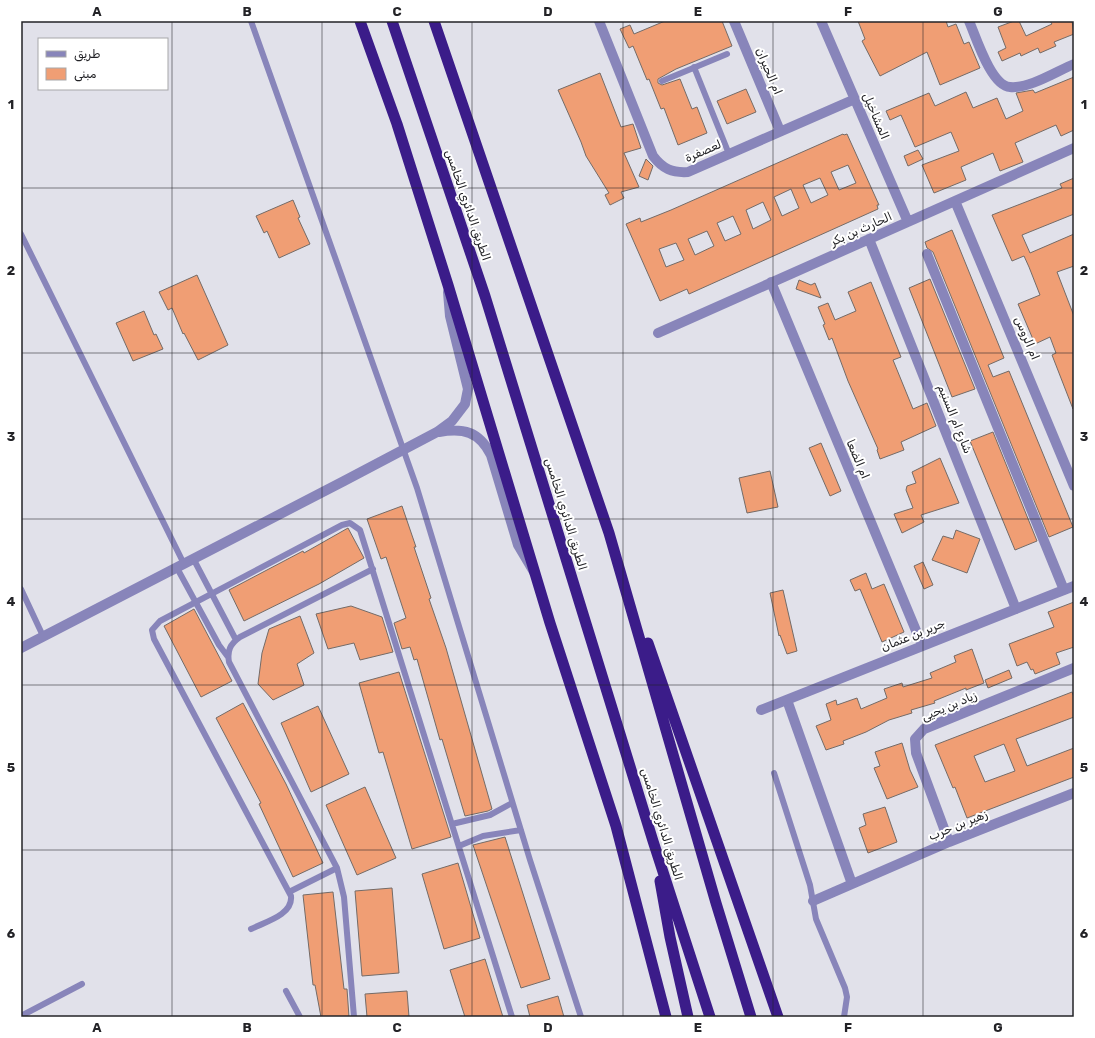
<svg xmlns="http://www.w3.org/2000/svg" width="1095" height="1038" font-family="Rubik,'Noto Sans Arabic',sans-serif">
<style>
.building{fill:#f09e74;stroke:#746b67;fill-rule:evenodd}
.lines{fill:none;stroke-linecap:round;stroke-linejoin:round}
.service{stroke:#8885ba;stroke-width:6}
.minor{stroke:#8885ba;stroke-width:10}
.trunk{stroke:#3b1c89;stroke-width:11}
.grid{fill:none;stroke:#232327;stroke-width:1;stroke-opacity:0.55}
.labels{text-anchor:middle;stroke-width:4;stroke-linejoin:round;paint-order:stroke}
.street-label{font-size:12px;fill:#232327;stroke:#fff}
.neatline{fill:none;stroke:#232327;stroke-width:1.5}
.grid-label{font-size:13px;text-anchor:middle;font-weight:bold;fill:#232327}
</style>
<rect width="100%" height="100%" fill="#e1e1ea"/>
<path class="building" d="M665,21h57l10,25 -56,23 -18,10v4l4,2 18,-6 12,30 5,-2 10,26 -29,12 -14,-37 -3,1 -12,-30 -2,1 -14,-34 -4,2 -9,-19 10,-4 4,9z
M858,21h88l2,6 8,-3 8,20 5,-2 11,26 -40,17 -13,-33 -47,24 -18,-35 3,-2z
M1014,21h5l7,15 26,-12 -2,-3h22l2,13 -20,8 2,4 -16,7 -2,-5 -17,8 -1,-3 -18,8 -4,-9 8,-4 -8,-21z
M600,73l21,54 12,-3 8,24 -17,5 15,34 -18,5 3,6 -14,7 -5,-10 4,-2 -23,-37 -5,-14 -23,-52z
M1074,77v53l-13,6 -5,-11 -41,18 8,19 -23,9 -7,-18 -32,14 5,13 -32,13 -12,-28 37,-14 -8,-19 -36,15 -14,-32 -11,5 -4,-9 43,-18 6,13 31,-14 7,16 24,-10 9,21 17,-8 -7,-18 17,-3 2,3z
M746,89l10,23 -29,12 -10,-23z
M843,134l1,1 3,-1 32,71h-2l1,4 -189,85 -2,-5 -27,12 -34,-77 14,-6 1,4 30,-12zM848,165l8,18 -17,7 -8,-18zM820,178l8,17 -17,8 -8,-18zM791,189l8,19 -17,8 -8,-19zM763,202l8,18 -18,9 -7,-19zM733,216l8,18 -16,7 -8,-18zM707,231l7,15 -19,9 -7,-16zM676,243l8,17 -18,7 -7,-18z
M918,150l5,9 -15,7 -4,-10z
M646,159l7,7 -5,14 -9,-4z
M1074,178v36l-52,21 8,18 44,-19v32l-17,6 17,44 -1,93 -21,-54 4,-2 -6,-16 -15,7 -17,-40 22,-9 -11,-28 -5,-11 -12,5 -20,-46 70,-27 -2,-4z
M293,200l7,17 -2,1 12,26 -31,14 -12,-27 -3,2 -8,-17z
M952,230l52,128 -16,7 5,12 16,-6 64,156 -24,10 -116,-285 -6,-4 -2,-6z
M197,275l31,70 -30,15 -14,-27 -1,1 -11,-26 -4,2 -9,-18z
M930,279l45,110 -23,8 -43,-109z
M799,280l12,5 4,-2 6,15 -25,-9z
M871,282l30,75 -8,3 20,49 14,-6 9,23 -35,16 3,8 -24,9 -3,-9 1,-1 -30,-68 -16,-43 -3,2 -6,-15 2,-1 -7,-17 10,-4 7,17 21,-9 -8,-19z
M144,311l10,24 2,-1 7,15 -30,12 -17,-38z
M993,432l44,109 -22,9 -45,-109z
M821,443l20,48 -11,5 -21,-48z
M940,458l19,45 -38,12 3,7 -22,11 -8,-19 19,-6 -7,-18 1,-4 9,-3 -4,-11z
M770,471l8,36 -31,6 -8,-35z
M402,506l14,41h-2l17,51 -2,1 17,49 46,161 -4,2 -23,5 -23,-77 -2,1 -23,-81 -3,1 -4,-13 -8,2 -8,-26 12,-5 -20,-61 -5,2 -14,-40z
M348,528l16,30 -45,26 -75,37 -15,-31 74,-39 1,2z
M956,530l24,9 -13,34 -35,-13 11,-24 10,3z
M923,562l10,23 -9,4 -10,-23z
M866,573l6,16 12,-5 20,48 -22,10 -22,-53 -5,2 -5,-11z
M783,590l14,61 -10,3 -7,-19 -1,1 -9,-43z
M1074,602v45l-18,6 4,11 -25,10 -2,-5 -2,1 -4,-8 -10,4 -8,-22 45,-17 -6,-15z
M351,606l31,11 11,35 -33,8 -6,-17 -26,6 -12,-35z
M194,609l38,72 -31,16 -37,-71z
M300,616l14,37 -17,11 7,21 -31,15 -15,-16 4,-31 7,-24z
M972,649l12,34 -18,7v-2l-32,13 1,2 -24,7 1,3 -23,7 -23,12 -23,9 1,3 -18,6 -10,-24 15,-6 -5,-16 10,-4 1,5 20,-7 4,11 26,-11 -3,-9 18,-6 1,4 29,-9 -2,-5 26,-11 -2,-6z
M1009,670l3,8 -24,10 -3,-8z
M399,672l52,165 -39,12 -29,-97 -4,1 -20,-70z
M1072,692l2,5v20l-58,22 11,27 47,-18v29l-107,41 -12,-31 -2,1 -18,-43zM1004,744l11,27 -30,11 -11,-26z
M243,703l43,81 37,79 -30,14 -34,-73 2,-1 -45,-85z
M318,706l31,68 -38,18 -30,-69z
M902,743l8,27 8,17 -31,12 -13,-31 6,-2 -5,-14z
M365,787l31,71 -39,17 -31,-70z
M885,807l12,35 -29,11 -9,-25 7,-3 -3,-11z
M505,837l45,142 -29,9 -48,-143z
M458,863l22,75 -36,11 -22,-75z
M392,888l7,85 -37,3 -7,-85z
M333,892l11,97h3l2,28h-28l-6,-32h-2l-10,-90z
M485,959l18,58h-38l-15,-47z
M407,991l2,26h-42l-2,-23z
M558,996l6,21h-34l-3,-12z"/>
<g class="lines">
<path class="service" d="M251,21l166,467 113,372 51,157
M694,67l35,87
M662,81l65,-27
M21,234l163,330
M194,560l42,80
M177,568l42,77 9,12
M21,589l22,47
M774,773l36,112 6,34 29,69 2,9 -3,20
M452,824l38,-9 22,-12
M459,846l24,-10 38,-6
M289,892l48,-24
M251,929c14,-7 42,-14 40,-33l-137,-257 -2,-9 8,-9 182,-96 8,-2 10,7 152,487
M286,991l14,26
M21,1016l61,-32
M354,1017l-10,-120 -7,-29 -108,-206c-2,-11 1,-18 11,-25l133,-68"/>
<path class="minor" d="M599,21l54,135c10,13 19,17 35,16l167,-73
M734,21l46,110
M821,21l87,201
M969,21c7,16 22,65 41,66 19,2 47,-16 64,-23
M955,201l119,285
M869,239l147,370
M927,254l137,336
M771,282l151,363
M658,333l416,-185
M439,432c24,-4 40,-1 52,23l27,90 16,27
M21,648l323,-167 93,-49 15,-11 13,-17 3,-15 -18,-73 -2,-24
M787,700l65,184
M761,710l313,-124
M949,842l-33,-89 -1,-14 9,-10 150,-61
M813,901l136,-59 125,-49"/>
<path class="trunk" d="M360,21l37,103 51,161 102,338 66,203 50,191
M392,21l93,275 168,545 57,176
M434,21l175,512 107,370 35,114
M648,643l130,374
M660,881l10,56 18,80"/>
</g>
<path class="grid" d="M172,21v996M322,21v996M472,21v996M623,21v996M773,21v996M923,21v996M21,188h1053M21,353h1053M21,519h1053M21,685h1053M21,850h1053"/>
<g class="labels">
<g class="street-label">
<text transform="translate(769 71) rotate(67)" y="4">ام الحيران</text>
<text transform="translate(876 116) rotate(67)" y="4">المشاخيل</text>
<text transform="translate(703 151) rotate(-23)" y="4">لعصفرة</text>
<text transform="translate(468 205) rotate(71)" y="4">الطريق الدائري الخامس</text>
<text transform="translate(861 229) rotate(-24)" y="4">الحارث بن بكر</text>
<text transform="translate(1027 338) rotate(67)" y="4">ام الروس</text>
<text transform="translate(955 419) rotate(68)" y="4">شارع ام السنيم</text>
<text transform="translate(858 459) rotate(67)" y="4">ام الضعا</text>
<text transform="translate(566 514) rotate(73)" y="4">الطريق الدائري الخامس</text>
<text transform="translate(913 635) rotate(-22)" y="4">جرير بن عثمان</text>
<text transform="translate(949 706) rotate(-23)" y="4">زياد بن يحيى</text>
<text transform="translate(662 824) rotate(73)" y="4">الطريق الدائري الخامس</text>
<text transform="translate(958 825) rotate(-22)" y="4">زهير بن حرب</text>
</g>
</g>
<rect width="1095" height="1038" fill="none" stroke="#ffffff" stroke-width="44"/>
<rect x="38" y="38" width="130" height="52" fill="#ffffff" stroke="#a7a7a9"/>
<rect x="46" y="51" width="20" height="6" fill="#8885ba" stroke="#a7a7a9"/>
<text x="74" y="58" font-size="12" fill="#232327">طريق</text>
<rect x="46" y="68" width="20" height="12" fill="#f09e74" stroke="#a7a7a9"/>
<text x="74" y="78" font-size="12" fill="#232327">مبنى</text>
<rect x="22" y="22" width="1051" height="994" class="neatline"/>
<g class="grid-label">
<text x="97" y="16">A</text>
<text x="247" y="16">B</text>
<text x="397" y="16">C</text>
<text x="548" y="16">D</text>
<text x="698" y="16">E</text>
<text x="848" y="16">F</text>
<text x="998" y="16">G</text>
<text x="11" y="109">1</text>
<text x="1084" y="109">1</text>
<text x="11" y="275">2</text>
<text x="1084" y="275">2</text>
<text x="11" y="441">3</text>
<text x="1084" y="441">3</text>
<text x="11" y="606">4</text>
<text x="1084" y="606">4</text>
<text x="11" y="772">5</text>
<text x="1084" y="772">5</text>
<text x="11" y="938">6</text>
<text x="1084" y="938">6</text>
<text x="97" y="1032">A</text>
<text x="247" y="1032">B</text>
<text x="397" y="1032">C</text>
<text x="548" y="1032">D</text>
<text x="698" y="1032">E</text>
<text x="848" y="1032">F</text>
<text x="998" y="1032">G</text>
</g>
</svg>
